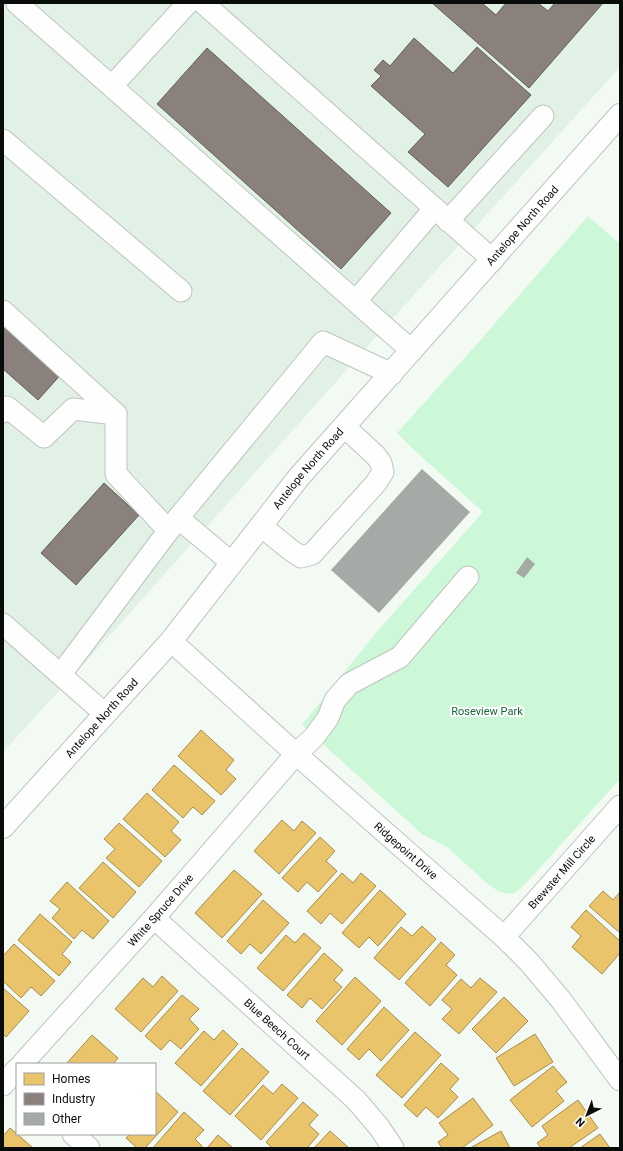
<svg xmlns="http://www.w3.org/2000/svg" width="623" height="1151" font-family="Roboto,sans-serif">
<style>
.built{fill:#e2f1e5}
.green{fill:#cdf8d8}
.homes{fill:#e9c46a;stroke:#a68d4d}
.industry{fill:#8a817c;stroke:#635e5a}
.building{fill:#a4aaa5}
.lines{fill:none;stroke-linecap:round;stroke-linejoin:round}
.minor-casing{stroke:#bec4bf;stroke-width:23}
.major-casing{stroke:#bec4bf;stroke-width:24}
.minor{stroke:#fdfefd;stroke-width:21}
.major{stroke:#fdfefd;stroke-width:22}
.labels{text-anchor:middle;stroke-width:4;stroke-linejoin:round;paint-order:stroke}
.street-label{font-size:11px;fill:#090d0a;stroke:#fff}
.park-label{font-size:11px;fill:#186737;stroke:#fff}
</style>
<rect width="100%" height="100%" fill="#f2faf3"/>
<path class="built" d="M3,3h617v64l-245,271 -254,285 -118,129z"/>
<path class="green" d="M588,216l32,28v535l-82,91 -17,18 -9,6 -12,-2 -11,-7 -42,-38 -24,-12 -121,-110 73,-91 108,-122 -71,-64 -15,-15 80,-89z"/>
<path class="homes" d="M201,730l33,30 -8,10 10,9 -15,16 -43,-39z
M174,765l41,36 -13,14 -9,-8 -10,11 -31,-28z
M147,793l32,29 -8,9 10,9 -16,17 -42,-38z
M282,820l12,11 8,-10 14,12 -37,41 -25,-23z
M119,823l43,38 -23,26 -33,-29 9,-9 -11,-10z
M320,837l15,14 -9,10 11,10 -19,21 -11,-10 -9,10 -16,-14z
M103,862l33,30 -23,26 -34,-30z
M234,870l28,24 -40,44 -27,-25z
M342,873l11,10 8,-10 15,13 -34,38 -12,-11 -9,11 -14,-13z
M67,882l42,39 -16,18 -11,-9 -8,9 -22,-21 8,-9 -10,-8z
M380,890l26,24 -28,32 -9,-9 -10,11 -17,-15z
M603,891l10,9 7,-8v41l-31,-27z
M263,900l26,23 -28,31 -11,-10 -9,10 -14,-13z
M586,910l34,31v12l-18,21 -30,-27 9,-11 -10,-9z
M40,914l32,28 -10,12 9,8 -12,14 -41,-36z
M422,926l14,13 -37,41 -25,-22 27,-31 11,9z
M304,933l17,15 -38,43 -26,-23 29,-33 9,8z
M441,942l14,13 -9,10 11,10 -27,31 -25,-23z
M14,944l41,37 -14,15 -10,-9 -10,11 -18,-17v-25z
M324,953l19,17 -9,10 8,7 -20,22 -12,-11 -8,10 -15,-13z
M162,976l16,15 -37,41 -26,-23 28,-31 10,9z
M355,977l26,24 -39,44 -26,-24z
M480,978l17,14 -38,42 -17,-15 10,-10 -10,-9 19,-21 10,9z
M3,988l26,23 -23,26 -3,-3z
M182,995l17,14 -10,10 10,10 -18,20 -11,-9 -9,10 -16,-14z
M504,997l24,24 -32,32 -24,-24z
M384,1007l25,23 -28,31 -12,-12 -10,11 -12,-11z
M223,1030l15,14 -37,42 -26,-23 29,-32 10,9z
M415,1032l26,23 -39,43 -26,-23z
M535,1034l18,28 -39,24 -18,-28z
M92,1035l26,23 -5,6h-47z
M242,1048l27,24 -39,43 -27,-24z
M441,1063l18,16 -9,10 8,8 -20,21 -12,-11 -9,10 -13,-12z
M553,1066l14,16 -11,9 8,10 -32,26 -22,-27z
M282,1084l16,14 -37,42 -26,-24 28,-31 10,9z
M155,1091l23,21 -33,36h-8l-11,-10 4,-4h25z
M473,1098l20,27 -31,23h-20l-4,-6 10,-7 -9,-12z
M578,1100l20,28 -29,20h-28l-4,-5 11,-8 -6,-9z
M303,1102l15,13 -9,10 10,9 -12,14h-35l-6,-6z
M184,1112l20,18 -9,9 7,7 -2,2h-47z
M10,1128l7,6 16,14h-30v-12z
M330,1131l19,17h-35z
M501,1131l9,17h-40z
M600,1134l10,14h-30z
M218,1135l15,13h-26z"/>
<path class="industry" d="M432,3h50l14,12 10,-12h32l10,8 7,-8h48l-74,85z
M414,38l39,35 24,-26 54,48 -83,92 -40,-35 17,-18 -54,-48 10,-10 -7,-6 9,-10 7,6z
M207,48l184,165 -50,56 -184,-165z
M3,317l61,54 -26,29 -35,-31z
M104,483l35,32 -63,70 -35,-32z"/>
<path class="building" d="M422,469l48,43 -91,101 -48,-43z
M527,557l8,7 -11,14 -8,-5z"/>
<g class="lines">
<defs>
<g id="minor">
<path d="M17,3l395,348"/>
<path d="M203,3l290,257"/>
<path d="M112,86l76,-83"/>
<path d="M3,140l178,151"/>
<path d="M448,221l95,-105"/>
<path d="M356,301l78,-92"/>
<path d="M3,311l113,103v60l52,56"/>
<path d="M3,412l4,-5 37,30 29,-28 43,5"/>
<path d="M178,518l145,-176 69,32"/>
<path d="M261,526l31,25 9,6 11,-3 64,-71 7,-11 -2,-9 -5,-7 -31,-29"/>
<path d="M3,624l102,90"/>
<path id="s1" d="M171,641l125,113 208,183 25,25 32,38 59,80"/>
<path d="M61,674l117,-156 54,45"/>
<path id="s2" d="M154,918l202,182 23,27 14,21"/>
<path id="s3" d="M504,937l116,-131"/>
<path id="s4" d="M22,1064l132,-146 142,-164 18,-17 14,-19 7,-18 14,-16 51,-27 68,-80"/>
<path d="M3,1085l14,-16"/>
<path d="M73,1134l16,14"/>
</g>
<g id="major">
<path id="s5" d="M3,827l168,-186 128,-164 321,-362"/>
</g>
</defs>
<use href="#minor" class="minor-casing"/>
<use href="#major" class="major-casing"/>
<use href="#minor" class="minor"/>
<use href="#major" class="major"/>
</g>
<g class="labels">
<g class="street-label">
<text dy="4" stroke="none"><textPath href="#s5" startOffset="795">Antelope North Road</textPath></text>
<text dy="4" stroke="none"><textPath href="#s5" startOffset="471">Antelope North Road</textPath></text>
<text dy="4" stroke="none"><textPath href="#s5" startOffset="147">Antelope North Road</textPath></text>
<text dy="4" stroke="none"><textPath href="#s1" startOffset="315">Ridgepoint Drive</textPath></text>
<text dy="4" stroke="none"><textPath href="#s3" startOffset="87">Brewster Mill Circle</textPath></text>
<text dy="4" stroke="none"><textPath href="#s4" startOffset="207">White Spruce Drive</textPath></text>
<text dy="4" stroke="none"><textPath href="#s2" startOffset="166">Blue Beech Court</textPath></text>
</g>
<g class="park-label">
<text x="487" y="715">Roseview Park</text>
</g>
</g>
<rect width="623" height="1151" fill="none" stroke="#090d0a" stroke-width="8"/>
<rect x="16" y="1063" width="140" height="72" fill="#ffffff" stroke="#9d9e9d"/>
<rect x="24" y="1073" width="20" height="12" fill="#e9c46a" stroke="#9d9e9d"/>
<text x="52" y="1083" font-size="12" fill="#090d0a">Homes</text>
<rect x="24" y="1093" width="20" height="12" fill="#8a817c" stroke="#9d9e9d"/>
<text x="52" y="1103" font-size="12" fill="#090d0a">Industry</text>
<rect x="24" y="1113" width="20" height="12" fill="#a4aaa5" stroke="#9d9e9d"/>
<text x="52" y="1123" font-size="12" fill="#090d0a">Other</text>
<g transform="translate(587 1115) rotate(222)" stroke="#ffffff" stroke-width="3" paint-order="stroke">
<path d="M0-3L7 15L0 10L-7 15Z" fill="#090d0a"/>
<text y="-6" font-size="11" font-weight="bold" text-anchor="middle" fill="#090d0a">N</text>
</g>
</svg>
